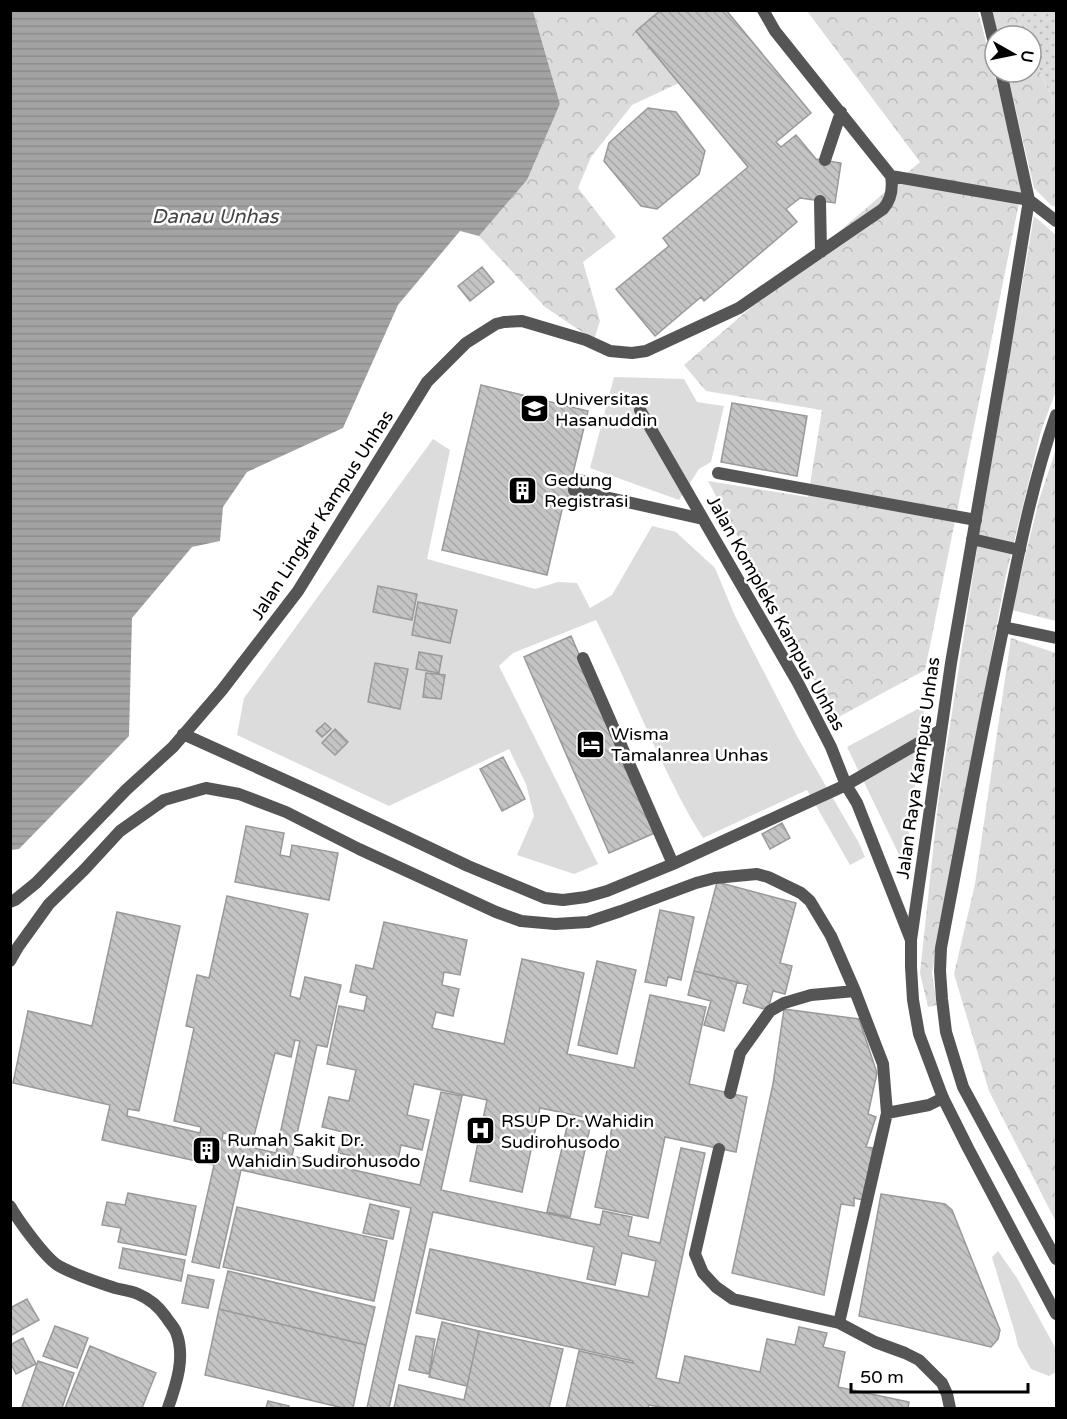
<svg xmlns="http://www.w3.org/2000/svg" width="1067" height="1419" font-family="'Varela Round',sans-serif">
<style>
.grass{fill:#dcdcdc}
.forest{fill:url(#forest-crowns)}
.park{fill:url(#park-dots)}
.water{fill:url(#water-rules)}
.building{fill:url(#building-back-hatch);stroke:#999;stroke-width:1.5;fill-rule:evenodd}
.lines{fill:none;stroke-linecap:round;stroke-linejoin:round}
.service{stroke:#555;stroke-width:12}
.tertiary{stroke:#555;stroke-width:12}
.labels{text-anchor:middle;stroke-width:5;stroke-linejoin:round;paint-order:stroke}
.poi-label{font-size:18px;fill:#000;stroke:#fff;text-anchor:start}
.street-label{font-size:18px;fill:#000;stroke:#fff}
.water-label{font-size:20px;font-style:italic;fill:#444;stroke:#fff}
</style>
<defs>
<pattern id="forest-crowns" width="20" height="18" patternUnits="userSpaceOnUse" patternTransform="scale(1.5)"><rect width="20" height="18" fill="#dcdcdc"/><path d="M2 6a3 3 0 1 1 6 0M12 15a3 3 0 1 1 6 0" fill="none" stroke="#bbb"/></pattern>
<pattern id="park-dots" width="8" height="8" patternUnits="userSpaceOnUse" patternTransform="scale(1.5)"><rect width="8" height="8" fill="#dcdcdc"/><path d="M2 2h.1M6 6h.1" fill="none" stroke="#bbb" stroke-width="1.8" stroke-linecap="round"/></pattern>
<pattern id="water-rules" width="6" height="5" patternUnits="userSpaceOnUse" patternTransform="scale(1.5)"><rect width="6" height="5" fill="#a3a3a3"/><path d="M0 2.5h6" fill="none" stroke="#8b8b8b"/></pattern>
<pattern id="building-back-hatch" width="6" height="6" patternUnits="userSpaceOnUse" patternTransform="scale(1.5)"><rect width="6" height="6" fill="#c4c4c4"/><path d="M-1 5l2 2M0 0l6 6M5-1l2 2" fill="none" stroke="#a7a7a7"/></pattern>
</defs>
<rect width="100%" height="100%" fill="#fff"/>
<path class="grass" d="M614,377l70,2 13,23 27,4 -13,56 -12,7 -20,31 -89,-32z
M433,439l17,11 -23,109 108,30 23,-7 19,1 13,25 22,-13 40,-69 24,6 39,36 20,48 63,122 61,105 6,14 -15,8 -43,-75 -104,48c-15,-23 -26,-46 -38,-70 -24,-49 -44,-99 -69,-148l-83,33 -14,13 99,198 -24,10 -57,-19 17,-39 -8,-32 -17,-35 -120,57 -152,-71 7,-37z
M925,705l-20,162 -58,-120z
M998,1251l19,27 39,71v23l-7,4 -18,-7 -13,-23 -3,-13 -23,-76z"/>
<path class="forest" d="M533,11h128l-25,21 43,51 -47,22 -41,52 -13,31 38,49 -33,25 17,59 -6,19 -49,-33 -66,-71 48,-56 33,-76z
M807,11h171l45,172 -98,487 -90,49 -127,-238 100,16 14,-87 -116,-19 -22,-26 236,-203z
M992,11h22l11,25h-27z
M1031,50l25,58v99l-4,-1 -18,-18 -27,-116h24z
M1034,216l22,19v156l-15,40 -35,144 -74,398 5,32 -9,2 -8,-34 18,-169 42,-275z
M1056,449v172l-44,-11 27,-110z
M1011,638l45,15v569l-67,-131 -35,-117 21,-90z"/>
<path class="park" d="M1014,11h42v97l-25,-58v-14h-6z"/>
<path class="water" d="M11,10l522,1 27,93 -33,76 -48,56 -19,-5 -62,74 -55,123 -96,44 -24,35 -3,34 -28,6 -60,71 -3,118 -110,113 -8,1z"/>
<path class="building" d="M661,10h65l85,103 -35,29 5,5 15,-12 20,24 25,4 -6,40 -35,-5 -14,11 11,13 -93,79 -3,-4 -46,39 -39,-47 53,-43 -6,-8 85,-71 -112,-136z
M648,108l28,4 29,39 -6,23 -42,35 -16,-3 -37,-45 5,-18z
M482,267l12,15 -24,19 -12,-15z
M481,385l107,26 -15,62 20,5 -7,29 -22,-6 -17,74 -105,-25z
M732,403l75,13 -10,60 -76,-14z
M378,586l39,8 -5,26 -39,-8z
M418,602l39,8 -7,33 -38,-8z
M571,636l86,196 -48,21 -85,-196z
M419,652l23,4 -3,17 -23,-4z
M375,663l33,6 -8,40 -32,-7z
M426,673l19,2 -4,24 -18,-2z
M325,723l6,6 -9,8 -6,-6z
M335,729l13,13 -13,13 -13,-12z
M503,757l22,42 -23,12 -22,-42z
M782,823l8,15 -20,11 -8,-15z
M246,826l38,7 -4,22 10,2 2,-12 46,8 -9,47 -94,-18z
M717,882l79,21 -16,60 12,3 -7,28 -12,-3 -5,19 -25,-7 5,-18 -54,-14z
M227,896l81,18 -18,82 10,3 5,-22 36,8 -14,62 -10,-2 -25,111 128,29 21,-93 21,4 -21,94 159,35 3,-14 29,6 -4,19 32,7 21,-95 24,5 -49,225 23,5 6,-27 75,16 7,-33 28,6 4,-18 28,6 -4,14 22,5 -7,35 71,15 -1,6h-242l-17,-3 -1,3h-82l13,-57 54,12v-2l-217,-48 14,-64 218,48 8,-36 -34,-8 -7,32 -28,-6 7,-32 -161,-35 -44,196h-22l44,-200 -170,-38 -22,98 -27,-6 22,-97 -112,-25 8,-35 -97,-22 15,-72 64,15 25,-114 63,14 -41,185 -11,-2 -1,7 73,17 1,-6 -27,-6 20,-93 -8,-2 11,-51 12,3zM295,1040l5,1 -24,112 -54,-13 1,-7 30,7 22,-87 16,4z
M660,910l34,7 -13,63 -13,-3 -2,9 -21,-4z
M384,922l83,18 -7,35 -16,-3 -2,13 17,4 -6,27 -17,-4 -4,16 72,16 18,-85 62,14 -17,81 67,14 16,-73 56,12 -17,77 58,13 -11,55 -71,-15 -17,81 -53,-11 18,-84 -73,-15 -18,84 -52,-11 17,-81 -73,-16 -7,31 22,5 -7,30 -21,-5 -4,20 -59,-12 5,-21 -21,-5 7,-30 20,4 7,-31 -29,-6 12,-58 25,5 3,-15 -17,-4 6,-27 17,4z
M597,961l39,9 -19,84 -39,-9z
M694,971l43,11 -13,49 -20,-6 7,-24 -23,-6z
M784,1009l75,10 18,54 -9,41 8,3 -10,30 7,1 -10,52 -9,-2v8l-13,-2 -17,91 -92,-22 41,-189z
M569,1118l22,5 -21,94 -23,-5z
M128,1193l68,13 -10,49 -68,-13 3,-14 -19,-3 5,-23 18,3z
M881,1194l64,10 7,6 48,120 -2,9 -7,8 -132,-31z
M370,1204l29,7 -6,28 -30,-6z
M237,1207l150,34 -13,60 -151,-34z
M123,1248l62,12 -4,21 -62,-13z
M228,1271l147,36 -9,38 -147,-36z
M188,1275l26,5 -6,28 -26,-5z
M27,1299l12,21 -29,16v-28z
M219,1309l147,36 -13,63h-10l-138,-33z
M442,1322l37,9 -12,55 -38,-9z
M55,1326l33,12 -11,30 -34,-12z
M479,1331l84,18 -14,59h-155l5,-23 65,15z
M416,1336l19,3 -6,35 -20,-4z
M23,1338l13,26 -20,10 -6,-12v-17z
M90,1346l66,27 -14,35h-77z
M38,1361l36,12 -12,35h-36l-4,-1z
M268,1401l21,5 -1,2h-22z"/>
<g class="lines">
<path class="service" d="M763,10l12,21 116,145 138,24
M825,160l16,-48
M820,201l1,51
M640,410l158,273 33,64 15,38 11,18 54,137
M718,473l258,47
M574,490l129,29
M1003,627l53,11
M583,658l90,206
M183,734l135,61 150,71 77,32 18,2 23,-3 21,-6 66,-27 173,-79 95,-55
M10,902l5,-2 21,-17 90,-93 47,-43 49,-57 76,-99 129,-209 39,-39 30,-19 8,-2 18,-1 64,19 24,11 22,2 14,-2 93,-43 144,-99c8,-9 10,-21 8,-33
M10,961l8,-14 31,-43 35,-34 36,-39 44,-31 42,-12 33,6 47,18 73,37 137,63 25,9 34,3 33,-2 33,-11 75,-28 19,-5 42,-4 11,3 33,16 9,8 21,35 24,55 28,73 4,49 -48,210
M730,1093l10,-40 30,-42 14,-8 27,-8 44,-4
M887,1113l42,-8 14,-7
M719,1149l-24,105 8,19 13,14 17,12 106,24 36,19 30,11 14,7 23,23 5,11 3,14
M10,1206c8,14 36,53 49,60 18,10 38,16 56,22 8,2 16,3 23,6 12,5 21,13 28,23 3,5 8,10 10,15 10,25 0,53 -8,76"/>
<path class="tertiary" d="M986,10l9,37
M1001,72l28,128 27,21
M1029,200l-25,155 -53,308 -40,277v27l2,33 6,34 24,64 25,50 88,166
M1056,415c-26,74 -40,153 -56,229 -21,101 -40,203 -59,304l-1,23 2,28 4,33 17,55 93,172
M972,539l48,11"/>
</g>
<defs>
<symbol id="university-square" viewBox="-11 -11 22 22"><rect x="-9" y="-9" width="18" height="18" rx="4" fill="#000" stroke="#fff"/><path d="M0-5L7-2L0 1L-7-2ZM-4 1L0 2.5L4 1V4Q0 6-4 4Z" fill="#fff"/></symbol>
<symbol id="building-square" viewBox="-11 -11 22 22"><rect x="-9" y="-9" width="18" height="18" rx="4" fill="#000" stroke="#fff"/><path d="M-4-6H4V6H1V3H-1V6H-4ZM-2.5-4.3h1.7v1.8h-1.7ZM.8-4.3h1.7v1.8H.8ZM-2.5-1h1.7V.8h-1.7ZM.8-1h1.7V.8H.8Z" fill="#fff"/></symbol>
<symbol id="hotel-square" viewBox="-11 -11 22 22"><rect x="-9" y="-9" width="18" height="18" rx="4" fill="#000" stroke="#fff"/><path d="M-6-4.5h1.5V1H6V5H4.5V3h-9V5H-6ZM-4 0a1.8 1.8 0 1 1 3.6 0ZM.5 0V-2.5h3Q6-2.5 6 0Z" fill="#fff"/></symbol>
<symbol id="hospital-square" viewBox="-11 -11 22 22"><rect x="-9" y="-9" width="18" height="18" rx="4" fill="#000" stroke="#fff"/><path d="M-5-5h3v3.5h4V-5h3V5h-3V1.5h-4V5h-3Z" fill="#fff"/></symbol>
</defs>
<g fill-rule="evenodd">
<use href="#university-square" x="518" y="392" width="33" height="33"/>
<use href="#building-square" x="506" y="474" width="33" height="33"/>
<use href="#hotel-square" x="574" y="728" width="33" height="33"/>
<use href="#hospital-square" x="464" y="1114" width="33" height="33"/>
<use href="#building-square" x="190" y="1134" width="33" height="33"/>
</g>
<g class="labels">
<g class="poi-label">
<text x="555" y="405">Universitas<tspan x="555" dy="21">Hasanuddin</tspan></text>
<text x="544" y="486">Gedung<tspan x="544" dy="21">Registrasi</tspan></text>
<text x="611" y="740">Wisma<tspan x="611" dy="21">Tamalanrea Unhas</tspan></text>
<text x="501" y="1127">RSUP Dr. Wahidin<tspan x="501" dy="21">Sudirohusodo</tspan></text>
<text x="227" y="1146">Rumah Sakit Dr.<tspan x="227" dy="21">Wahidin Sudirohusodo</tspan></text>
</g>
<g class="street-label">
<text transform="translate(322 515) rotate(-57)" y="6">Jalan Lingkar Kampus Unhas</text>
<text transform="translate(776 613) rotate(61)" y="6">Jalan Kompleks Kampus Unhas</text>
<text transform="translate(918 768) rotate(-82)" y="6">Jalan Raya Kampus Unhas</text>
</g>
<g class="water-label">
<text x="215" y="223">Danau Unhas</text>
</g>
</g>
<rect width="1067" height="1419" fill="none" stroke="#000000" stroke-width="24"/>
<g transform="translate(1013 54) rotate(99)"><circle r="28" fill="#ffffff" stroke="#999999" stroke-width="1.5"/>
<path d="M0-4.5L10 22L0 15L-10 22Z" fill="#000000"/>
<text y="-9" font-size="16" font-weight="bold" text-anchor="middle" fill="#000000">U</text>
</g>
<path d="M851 1383v9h177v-9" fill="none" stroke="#000000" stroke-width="3"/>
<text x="860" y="1383" font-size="18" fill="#000000" stroke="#ffffff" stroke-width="4.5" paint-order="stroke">50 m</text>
</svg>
